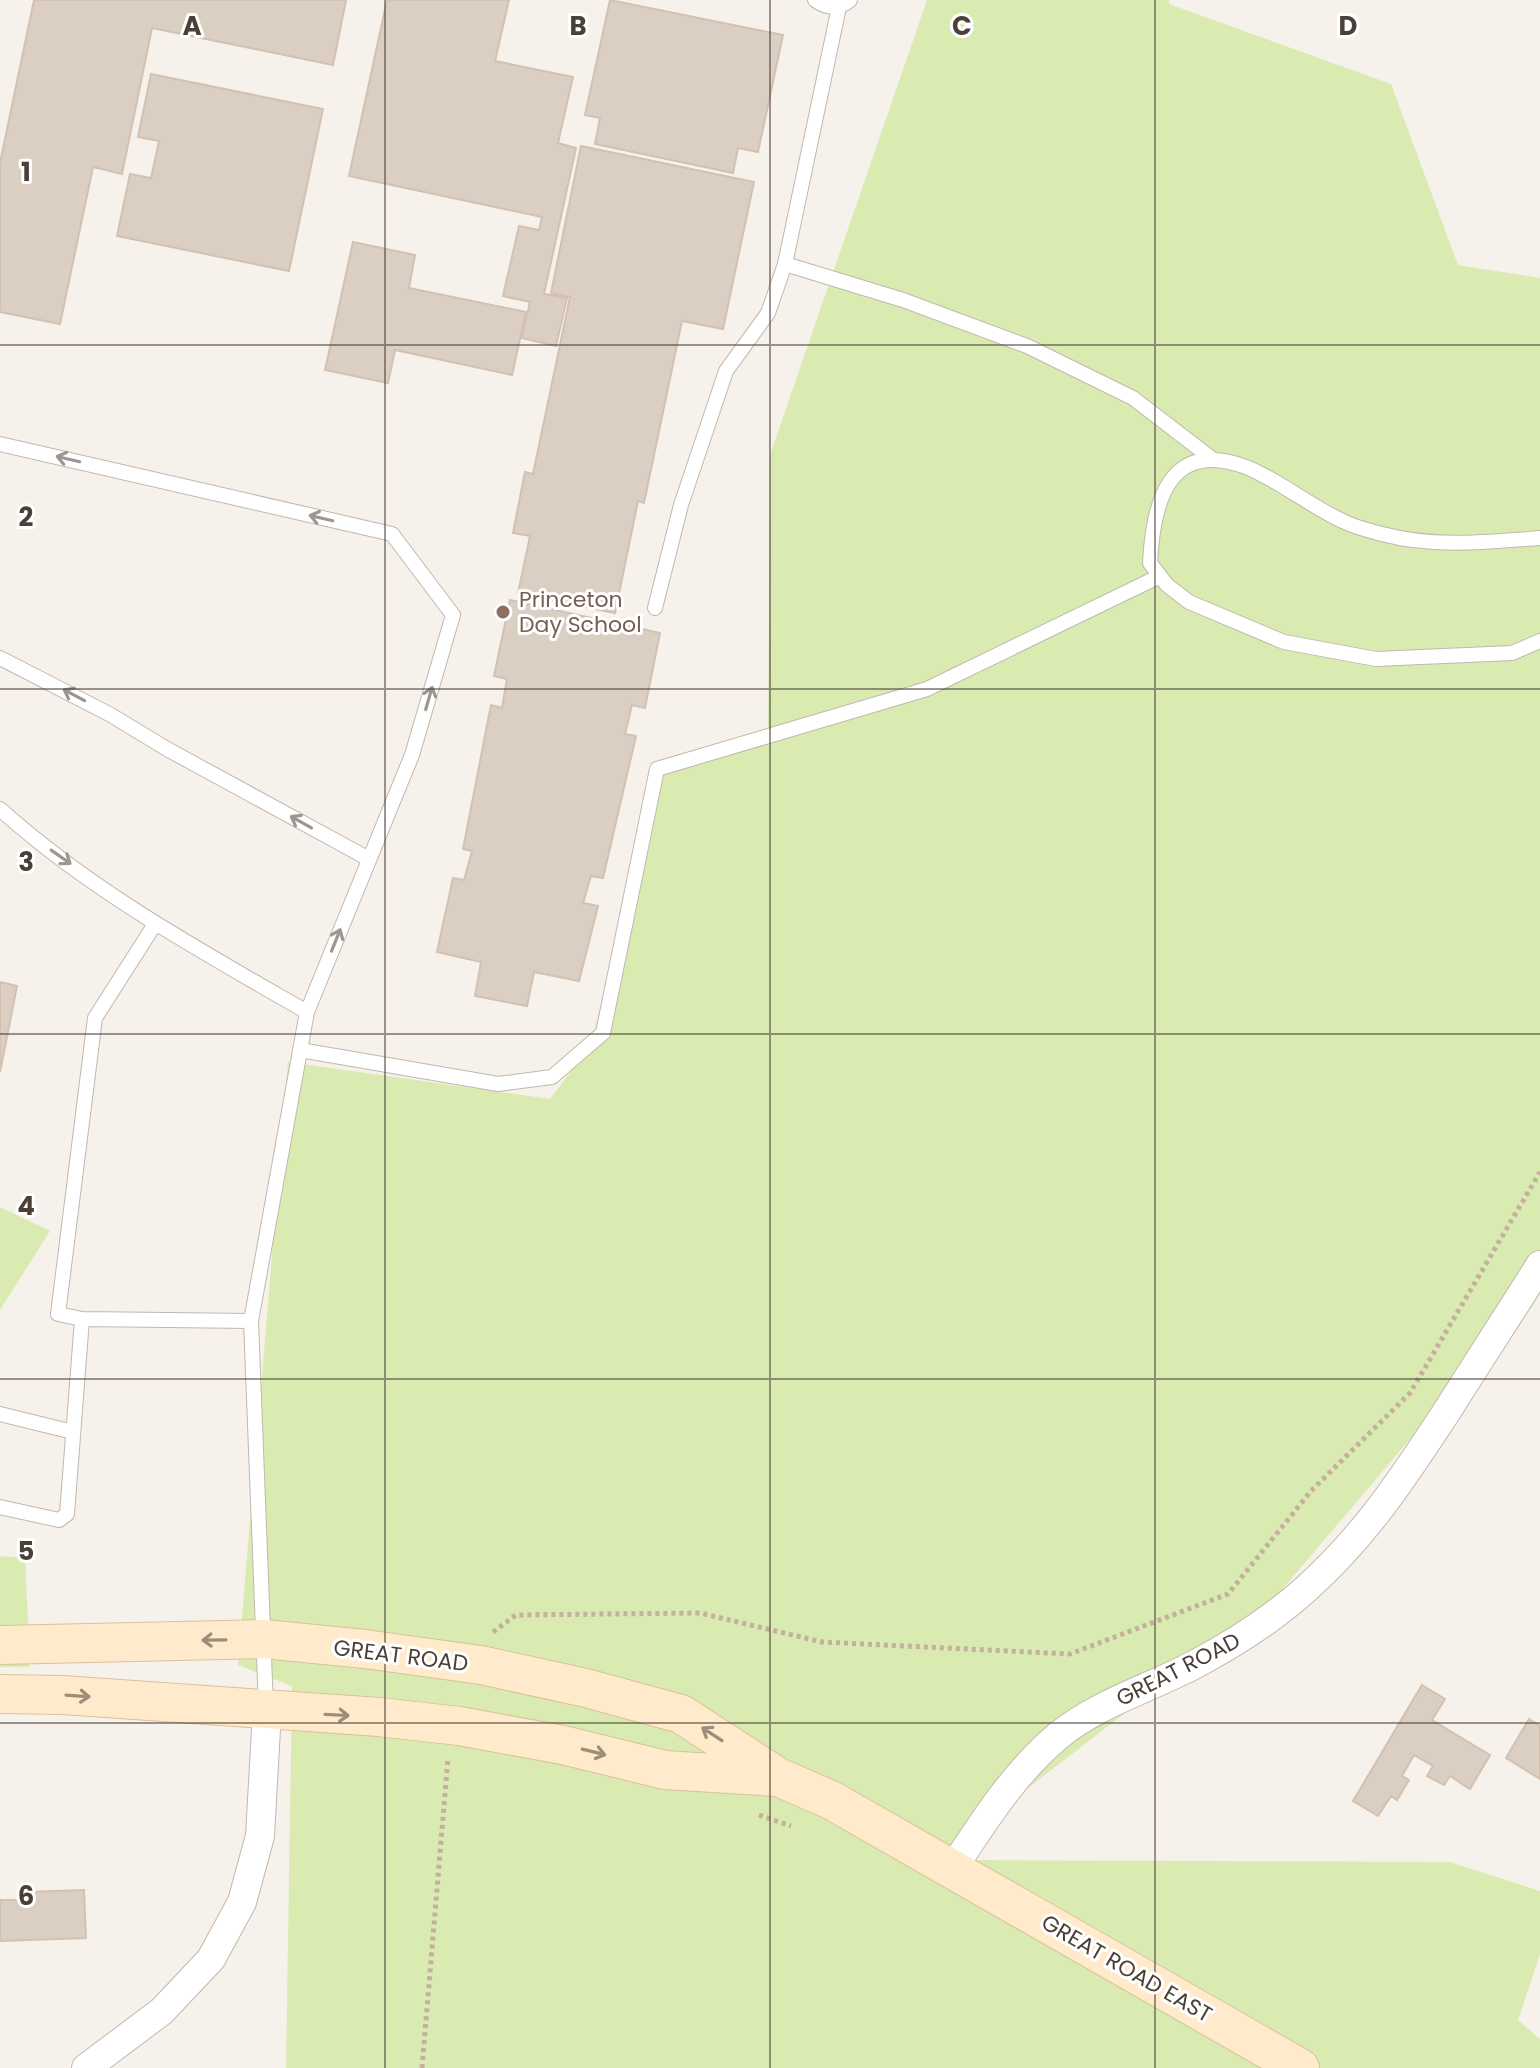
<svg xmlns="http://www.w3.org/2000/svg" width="1540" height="2068" font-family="Poppins,sans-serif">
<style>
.green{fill:#daebb2}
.building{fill:#dbcec2;stroke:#d3c1b2;stroke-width:2}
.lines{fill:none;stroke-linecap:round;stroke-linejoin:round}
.lane-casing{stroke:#c2b7ad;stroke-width:16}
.street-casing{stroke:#c2b7ad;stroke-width:30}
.secondary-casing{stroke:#dac09b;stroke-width:40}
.path{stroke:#c4b09d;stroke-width:5;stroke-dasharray:4 4;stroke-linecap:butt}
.lane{stroke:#fff;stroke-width:14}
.street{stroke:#fff;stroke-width:28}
.secondary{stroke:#ffebcb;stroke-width:38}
.oneway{stroke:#9c9692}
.oneway2{stroke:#9c8d7a}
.grid{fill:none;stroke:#4b4038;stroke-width:2;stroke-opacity:0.55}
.education-dot{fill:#8d6e63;stroke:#fff;stroke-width:3}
.labels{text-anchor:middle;stroke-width:6;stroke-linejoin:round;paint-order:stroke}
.education-label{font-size:22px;fill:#785e54;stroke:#fff;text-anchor:start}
.street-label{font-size:22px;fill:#4b4038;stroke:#fff}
.grid-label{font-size:26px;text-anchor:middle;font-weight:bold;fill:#4b4038;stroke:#fff;stroke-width:6;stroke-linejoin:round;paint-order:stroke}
</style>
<rect width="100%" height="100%" fill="#f6f1eb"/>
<path class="green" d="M927,0h242v4l222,80 67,181 82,13v1008l-265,312 -341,262 516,2 90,29v63l-22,66 22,19v29h-1254l6,-382 -54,-21 50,-603 262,37 41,-54 68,-280 109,-34 2,-276z
M0,1207l50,24 -50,79z
M0,1556l25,2 5,109h-30z"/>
<path class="building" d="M34,0h312l-13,65 -181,-37 -30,146 -29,-7 -33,157 -60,-12v-149z
M387,0h122l-14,61 78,16 -15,66 18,5 -32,146 23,4 -11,48 -34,-8 8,-36 -27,-6 16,-70 20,4 3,-13 -193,-41z
M610,0l173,35 -25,117 -20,-4 -5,25 -138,-29 5,-26 -15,-3z
M151,74l172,35 -34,162 -172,-35 13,-62 21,4 8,-37 -21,-4z
M581,146l173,36 -31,147 -41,-8 -38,182 -6,-2 -23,112 -97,-20 12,-57 -17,-3 12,-61 8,2 37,-177 -19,-4z
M353,242l62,13 -6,33 117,24 -14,63 -117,-25 -7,33 -63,-13z
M510,600l150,33 -15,75 -13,-3 -7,29 11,2 -33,142 -12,-2 -8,27 15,3 -19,75 -45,-9 -7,34 -52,-10 6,-34 -44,-10 16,-74 11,2 8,-29 -9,-2 28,-144 11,3 5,-29 -13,-3z
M0,982l17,4 -17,86z
M1422,1685l23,14 -13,21 58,35 -20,34 -20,-13 -6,9 -17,-9 6,-10 -19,-11 -12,21 7,4 -12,20 -6,-4 -13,20 -25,-15z
M1529,1719l11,7v53l-34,-21z
M84,1890l2,48 -86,3v-41h26v-8z"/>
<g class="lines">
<defs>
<path id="lane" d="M815,0c12,9 24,9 35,0
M839,7l-54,257 118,36 124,46 106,52 78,60
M0,444l392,90 61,81 -41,140 -105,257 -56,309 15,386
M1540,538c-53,4 -106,10 -158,-4 -11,-3 -24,-6 -35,-11 -35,-15 -66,-42 -101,-56 -77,-29 -93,35 -96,96l17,22 22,17 95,40 92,17 136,-6 28,-12
M655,608l26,-103 45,-134 42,-58 17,-49
M0,658l111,57 56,34 202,110
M0,809c91,82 201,142 307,203
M300,1050l198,34 54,-7 51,-44 54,-264 270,-80 233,-113
M82,1319l-24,-5 37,-296 60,-94
M0,1414l73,18
M0,1507l59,13 8,-6 15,-195 169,2"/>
<path id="street" d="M953,1868c31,-47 61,-95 105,-132 39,-32 89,-47 134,-70 40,-21 81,-47 115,-78 60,-54 98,-113 142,-180 30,-48 61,-95 91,-143
M86,2068l76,-57 49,-52 31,-57 18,-66 7,-125"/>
<path id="secondary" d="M0,1645l264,-6 101,10 116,16 105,23 95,26 97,63 53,23 469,268
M0,1694l63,1 316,22 80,9 104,19 102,25 110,7"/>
</defs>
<use href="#lane" class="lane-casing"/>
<use href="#street" class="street-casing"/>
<use href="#secondary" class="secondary-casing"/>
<path class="path" d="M493,1632l23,-17 184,-2 122,29 248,12 158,-60 83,-103 99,-98 130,-221
M759,1815l32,11
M422,2068l26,-310"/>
<use href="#lane" class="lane"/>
<use href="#street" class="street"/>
<use href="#secondary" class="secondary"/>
</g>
<defs><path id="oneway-shaft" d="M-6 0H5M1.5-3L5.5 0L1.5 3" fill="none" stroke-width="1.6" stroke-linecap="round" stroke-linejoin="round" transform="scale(2)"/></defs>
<g class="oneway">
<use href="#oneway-shaft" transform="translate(68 459) rotate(-167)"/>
<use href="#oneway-shaft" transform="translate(321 518) rotate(-167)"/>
<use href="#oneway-shaft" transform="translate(74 695) rotate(-152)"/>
<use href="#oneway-shaft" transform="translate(429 698) rotate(-74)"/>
<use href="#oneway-shaft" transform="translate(301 822) rotate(-151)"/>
<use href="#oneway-shaft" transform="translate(61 857) rotate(35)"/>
<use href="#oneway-shaft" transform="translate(336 940) rotate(-68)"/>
</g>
<g class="oneway2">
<use href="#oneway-shaft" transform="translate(214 1640) rotate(179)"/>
<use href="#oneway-shaft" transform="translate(78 1696) rotate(4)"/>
<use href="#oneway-shaft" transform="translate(337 1715) rotate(3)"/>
<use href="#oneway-shaft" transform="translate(712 1734) rotate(-147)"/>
<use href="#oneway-shaft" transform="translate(594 1752) rotate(14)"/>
</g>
<path class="grid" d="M385,0v2068M770,0v2068M1155,0v2068M0,345h1540M0,689h1540M0,1034h1540M0,1379h1540M0,1723h1540"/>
<circle class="education-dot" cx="503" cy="612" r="8"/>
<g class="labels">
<g class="education-label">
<text x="519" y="607">Princeton<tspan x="519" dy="25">Day School</tspan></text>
</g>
<g class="street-label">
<text transform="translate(401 1655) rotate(7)" y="8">GREAT ROAD</text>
<text transform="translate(1178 1669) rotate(-27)" y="8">GREAT ROAD</text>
<text transform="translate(1127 1968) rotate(30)" y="8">GREAT ROAD EAST</text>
</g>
</g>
<g class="grid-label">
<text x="192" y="35">A</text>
<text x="578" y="35">B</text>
<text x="962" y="35">C</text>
<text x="1348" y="35">D</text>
<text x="26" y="181">1</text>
<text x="26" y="526">2</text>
<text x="26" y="871">3</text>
<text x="26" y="1215">4</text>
<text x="26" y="1560">5</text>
<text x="26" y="1905">6</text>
</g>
</svg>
